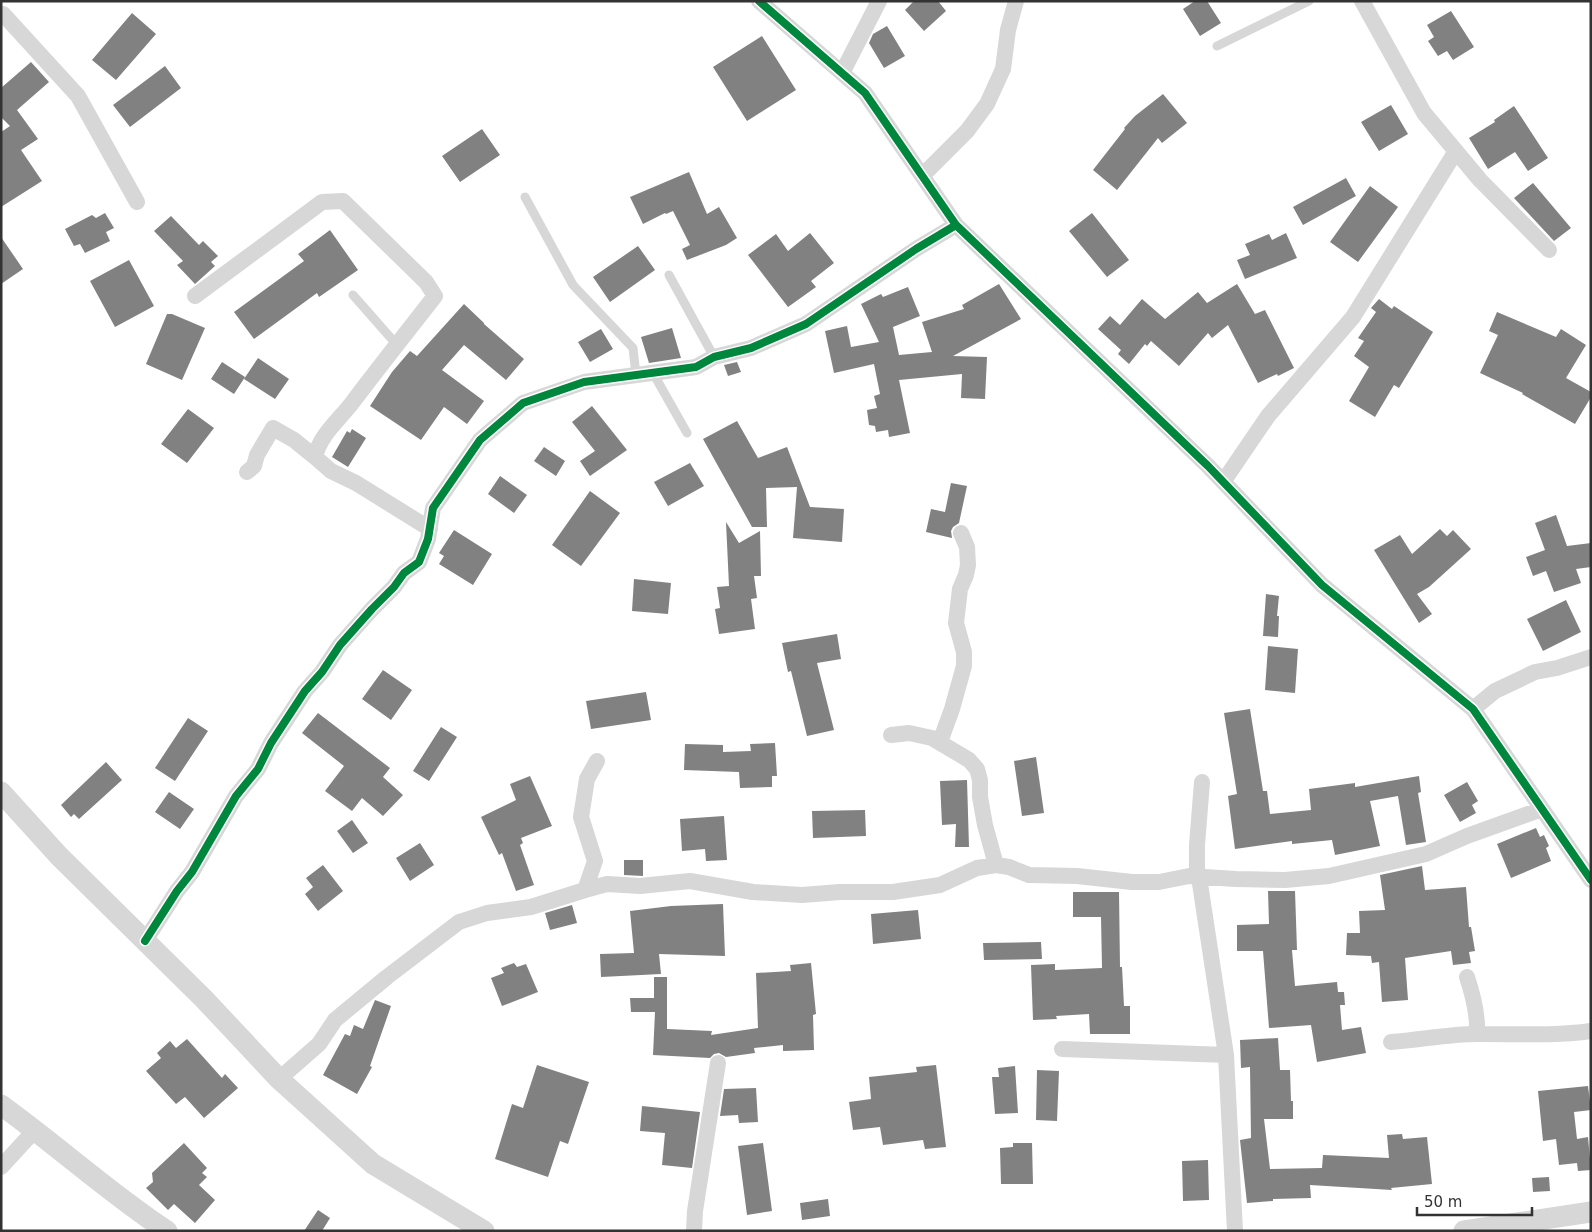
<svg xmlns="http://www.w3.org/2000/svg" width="1592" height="1232" font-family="'DejaVu Sans',sans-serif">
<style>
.building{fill:#818181}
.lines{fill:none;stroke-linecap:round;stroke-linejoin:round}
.service{stroke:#d7d7d7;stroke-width:9}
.minor{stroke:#d7d7d7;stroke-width:16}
.tertiary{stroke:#d7d7d7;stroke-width:21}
.cycleway-casing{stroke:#fff;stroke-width:11}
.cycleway{stroke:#00873e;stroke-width:8}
</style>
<rect width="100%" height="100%" fill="#fff"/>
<path class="building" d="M914,1h24l8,10 -22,20 -19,-21z
M1195,1h12l14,22 -21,13 -17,-27z
M1451,11l23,36 -21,13 -6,-9 -9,5 -10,-15 6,-4 -7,-12z
M132,13l24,21 -40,46 -24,-20z
M887,26l18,30 -21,12 -15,-25 4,-9z
M762,36l34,54 -49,31 -34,-54z
M31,62l18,20 -32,28 21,29 -17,11 21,31 -41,26v-75l9,-6 -9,-9v-29z
M165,66l16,22 -51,39 -17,-22z
M1163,94l24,29 -25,20 -4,-5 -41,52 -24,-20 32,-41 -1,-1 11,-12z
M1391,105l17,29 -29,17 -18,-29z
M1514,106l34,52 -20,13 -13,-19 -27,17 -19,-31 26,-16 -1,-2z
M482,129l18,26 -40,27 -18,-26z
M689,172l18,42 12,-7 18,31 -11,7 -39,15 -5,-11 8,-4 -17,-34 -7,3 -1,-1 -22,11 -13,-27z
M1346,178l10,18 -53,29 -10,-18z
M1533,183l38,45 -17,13 -40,-43z
M1370,186l28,21 -40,55 -28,-20z
M105,213l9,15 -8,4 4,9 -25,12 -5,-9 -6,2 -9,-17 27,-14 4,3z
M1092,213l37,47 -22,17 -38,-46z
M171,216l28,29 4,-4 15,15 -7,6 4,4 -20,18 -18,-19 6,-4 -29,-30z
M330,230l28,40 -39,27 -2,-4 -63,46 -20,-27 70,-51 -6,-7z
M810,233l24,30 -23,18 5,6 -28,20 -40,-52 28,-21 12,17z
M1286,233l11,25 -52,21 -8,-19 13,-5 -5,-11 24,-10 3,6z
M1,237l22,32 -22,15z
M638,246l17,24 -45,32 -17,-25z
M129,260l25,46 -39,21 -25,-46z
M999,284l22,35 -68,37 34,1 -2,42 -24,-1 1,-24 -63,6 11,53 -21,4 -1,-7 -12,2 -1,-6 -6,-1 -2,-15 10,-2 -3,-12 6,-2 -6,-30 -40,9 -9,-42 22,-5 4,21 28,-5 -18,-38 20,-10 2,3 25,-10 12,29 -27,11 6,28 33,-3 -10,-30 42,-13 -2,-4z
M1237,284l18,30 10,-4 29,58 -16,8 -1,-2 -19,9 -30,-58 -16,13 -4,-5 -29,33 -28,-25 -4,5 -2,-2 -16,20 -11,-10 3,-4 -23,-21 12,-13 10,9 22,-26 23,20 33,-27 9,11z
M1379,299l13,10 2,-3 39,26 -34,56 -5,-3 -19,32 -26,-16 20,-34 -15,-11 10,-15 -6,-3 18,-26 -5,-4z
M464,304l20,19v1l40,35 -18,21 -42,-35 -22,25 42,31 -17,23 -23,-17 -23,33 -51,-34 22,-34 18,-21 7,5z
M1497,312l59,25 5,-8 25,16 -20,33 25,14v5l-16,27 -53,-30 1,-1 -43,-20 18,-38 -9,-4z
M167,314h5l33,14 -23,52 -36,-16z
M672,328l9,30 -32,5 -8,-26z
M601,329l12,20 -23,13 -12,-20z
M258,358l31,21 -14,20 -31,-20z
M222,362l23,15 -11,17 -23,-15z
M737,362l4,10 -13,4 -4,-11z
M592,406l35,44 -37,26 -10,-15 15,-10 -23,-29z
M188,409l26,19 -27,35 -26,-19z
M737,421l21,37 29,-11 23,60 34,2 -2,33 -49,-4 4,-51 -31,1 1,39h-15l-49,-88z
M352,429l14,9 -18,29 -16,-10 15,-26 3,2z
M544,447l21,14 -9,15 -22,-15z
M690,463l14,23 -36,20 -14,-24z
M500,476l27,19 -13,18 -26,-19z
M951,483l16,3 -8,37 -6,4 -2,4 1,7 -26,-6 5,-23 14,3z
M590,491l30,22 -39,53 -29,-21z
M1556,515l11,31 24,-3v24l-15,2 5,14 -27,9 -8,-21 -13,5 -7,-19 19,-7 -10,-27z
M726,522l13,21 21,-12 1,45h-7l3,22 -6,1 4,30 -36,5 -4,-25 5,-1 -3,-21 12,-1z
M1440,529l7,7 6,-6 18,19 -42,38 -12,7 15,20 -13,9 -45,-73 26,-15 12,19z
M454,530l38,24 -19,31 -34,-21 5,-8 -5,-3z
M634,579l37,4 -3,31 -36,-3z
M1266,594l13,2 -2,20h2l-1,21 -15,-1z
M1566,600l15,32 -38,19 -16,-32z
M837,634l4,25 -24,4 17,67 -27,6 -16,-65 -3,1 -6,-29z
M1268,646l30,3 -3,44 -30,-3z
M383,670l29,20 -21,30 -29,-21z
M646,692l5,28 -60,9 -5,-28z
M1250,709l13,82h4l3,23 41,-4 -2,-21 46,-6v4l64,-11 2,16 -3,1 8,49 -20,3 -8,-49 -28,5 10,45 -45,9 -3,-15 -40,4v-3l-57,8 -7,-53 9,-2 -13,-81z
M318,713l72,55 -7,9 20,18 -20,21 -21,-18 -10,13 -27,-20 19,-25 -42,-33z
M188,718l20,13 -33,50 -20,-13z
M441,727l16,10 -28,44 -16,-10z
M775,743l2,33h-5v11l-32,1 -1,-16 -55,-2 1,-26 38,1v7l28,-1 -1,-7z
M1036,757l8,56 -22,3 -8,-55z
M106,762l16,18 -43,39 -5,-5 -3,3 -10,-12z
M530,776l22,50 -31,12 2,5 -3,2 14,40 -18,6 -14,-38 -3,2 -18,-38 35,-17 -6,-16z
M967,780l2,67h-14l1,-23 -14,1 -2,-44z
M1467,782l11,19 -6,4 4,8 -16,9 -16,-27z
M169,792l25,17 -14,20 -25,-17z
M865,810l1,26 -53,2 -1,-27z
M724,816l3,44 -21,1 -1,-12 -23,2 -2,-32z
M352,820l16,23 -15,10 -16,-22z
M1536,828l4,9 4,-2 5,11 -3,2 5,13 -40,17 -14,-34z
M420,843l14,22 -24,16 -14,-23z
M624,860h19v16l-19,-1z
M323,865l20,26 -25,20 -13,-17 8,-7 -7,-9z
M1422,866l3,24 41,-3 3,40h2l4,24 -6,1 2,11 -18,2 -2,-14 -46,7 3,42 -26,2 -3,-40 -7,1 -1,-7 -25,-1 1,-22h13l-1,-22 26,-1 -5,-35z
M1268,891h27l2,59h-5l3,36 42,-4 1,10h6l1,13h-5l2,25 19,-3 5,26 -49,9 -6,-37 -42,3 -6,-77h-26v-26l32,-1z
M1073,892h46l1,75h2l2,39h6v28h-40l-1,-20 -33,2 1,3 -24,1 -2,-55 24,-1v6l47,-2 -1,-51h-28z
M723,904l2,52 -66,-2 2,20 -60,3 -1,-23 34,-1 -4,-42 41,-5z
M572,905l5,18 -27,7 -5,-17z
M918,910l3,29 -48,5 -2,-30z
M1041,942l1,17 -58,1 -1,-17z
M514,963l3,4 9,-3 12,28 -36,14 -11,-28 13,-5 -3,-5z
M811,963l5,51 -3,1 1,35 -31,1v-6l-29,3 1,5 -29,4 -7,-4 -5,1 -4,4 -57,-3 2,-43h-24l-1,-14h24v-21h13v52l45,2 -1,4 47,-7 -2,-55 35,-2 -1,-6z
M375,1000l16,6 -21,60 2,1 -15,27 -34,-19 22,-41 5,2 4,-11 9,4z
M1278,1038l2,32h10l1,31h2v18h-29l6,50 52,-1 1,-13 66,3 -2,-23 15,-1 1,5 24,-2 5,47 -41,4 1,2 -82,-5 1,13 -38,1v2l-26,2 -7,-63 11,-2 -1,-71 -9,1 -1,-28z
M187,1039l35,39 3,-4 13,14 -34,30 -19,-21 -9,7 -30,-33 15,-13 -4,-5 13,-12 6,7z
M537,1065l52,17 -21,62 -8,-3 -12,36 -53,-18 17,-55 11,4z
M936,1065l10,82 -21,2 -2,-9 -40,5 -3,-18 -27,3 -4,-28 22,-3 -2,-22 48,-5 -1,-5z
M1015,1066l3,47 -23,1 -3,-37h7l-1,-9z
M1037,1070l22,1 -2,50 -21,-1z
M1588,1086l3,24 -17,2 3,27 11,-2 3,33 -13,1 -1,-8 -18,2 -3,-26 -13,2 -5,-50z
M756,1088l2,34 -19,1 -1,-8 -18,1 4,-27z
M642,1106l58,6 -8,56 -30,-3 3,-32 -25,-2z
M184,1143l23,25 -5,5 5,4 -8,8 16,15 -20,23 -21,-19 -6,6 -22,-22 7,-6 -1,-9z
M763,1143l9,68 -25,4 -9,-69z
M1013,1143h19l1,41h-32l-1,-36 13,-1z
M1208,1160l1,40 -26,1 -1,-40z
M1549,1177l1,14 -17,1 -1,-14z
M828,1199l2,17 -28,4 -2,-17z
M318,1210l12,8 -8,13h-18z"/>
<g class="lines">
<path class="service" d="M1217,46l92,-45
M525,197l48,88 60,63 3,27
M669,275l45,82
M353,295l44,50
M653,373l34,60"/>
<path class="minor" d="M759,1l106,92 91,132 252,241 114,119 151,124 118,171
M1362,1l62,112 56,67 69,70
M3,14l75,82 59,106
M842,73l37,-72
M922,176l45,-45 20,-27 16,-35 5,-39 8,-29
M195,296l127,-94 21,-1 83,81 9,14c-28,36 -56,71 -83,107 -14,18 -32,32 -37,54l16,14 25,12 74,46
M247,472l7,-6 3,-11 16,-27 21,12 21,17
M1223,482l45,-66 85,-99 103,-166
M1473,709l22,-18 40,-19 22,-4 34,-11
M891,735l18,-2 23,5 37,22 8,9 3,11v17l5,28 11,40
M940,742l12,-33 12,-43v-14l-8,-29 4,-34 6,-14 2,-10 -1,-18 -6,-14
M1202,782l-5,63v26l2,6 27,178
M585,890l22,-6 33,2 50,-5 63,11 49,3 38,-3h53l47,-7 37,-17 19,-3 13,2 20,8 48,1 55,6h27l30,-6 47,3 49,1 44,-4 97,-22 41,-18 75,-27
M145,941l32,-50 15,-19 44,-76 22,-27 13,-26 34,-52 17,-19 18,-27 32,-36 22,-22 10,-14 15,-11 9,-23 5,-31 47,-68 43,-37 61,-21 112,-15 18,-10 37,-9 55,-24 110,-75 40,-24
M1467,977c6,18 11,38 10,57
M1391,1042c31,-2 61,-9 92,-8 36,0 72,2 108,-3
M1062,1049l164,6 9,176
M279,1079l40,-35 16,-24 52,-43 72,-55 28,-9 44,-6 54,-17 10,-29 -14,-44 6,-38 10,-18
M1,1167l34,-37
M694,1231l1,-20 23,-148"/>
<path class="tertiary" d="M1,792l58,64 145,143 75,80 94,85 111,67
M1,1105c57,41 108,88 166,126
M1464,1231l127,-19"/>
<defs>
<path id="cycleway" d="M759,1l106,92 91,132 252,241 114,119 151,124 118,171
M145,941l32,-50 15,-19 44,-76 22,-27 13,-26 34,-52 17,-19 18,-27 32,-36 22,-22 10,-14 15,-11 9,-23 5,-31 47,-68 43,-37 61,-21 112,-15 18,-10 37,-9 55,-24 110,-75 40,-24"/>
</defs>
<use href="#cycleway" class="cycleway-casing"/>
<use href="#cycleway" class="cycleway"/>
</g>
<rect width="1592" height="1232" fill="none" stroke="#333333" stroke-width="5"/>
<path d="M1417 1207v8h115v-8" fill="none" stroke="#333333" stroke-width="2.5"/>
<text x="1424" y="1207" font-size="15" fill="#333333" stroke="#ffffff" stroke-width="4" paint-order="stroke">50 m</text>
</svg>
